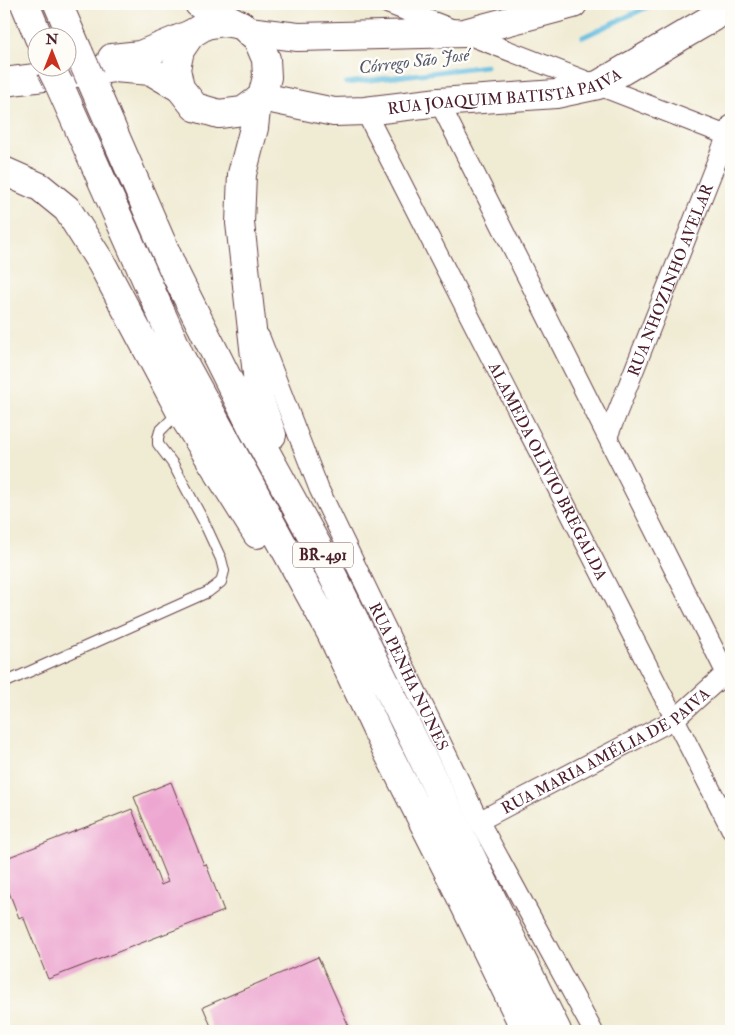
<svg xmlns="http://www.w3.org/2000/svg" width="735" height="1035" font-family="'IM FELL Double Pica',serif">
<style>
.lines{fill:none;stroke-linecap:round;stroke-linejoin:round}
.stream{stroke:#60bbde;stroke-width:5}
.building{fill:#eda6d0}
.service-casing{stroke:#633e44;stroke-width:12}
.minor-casing{stroke:#633e44;stroke-width:21}
.secondary-casing{stroke:#633e44;stroke-width:30}
.trunk-casing{stroke:#633e44;stroke-width:30}
.service{stroke:#fff;stroke-width:10}
.minor{stroke:#fff;stroke-width:19}
.secondary{stroke:#fff;stroke-width:28}
.trunk{stroke:#fff;stroke-width:28}
.trunk-bridge-casing{stroke:#633e44;stroke-width:30;stroke-linecap:butt}
.trunk-bridge{stroke:#fff;stroke-width:28}
.labels{text-anchor:middle;stroke-width:5;stroke-linejoin:round;paint-order:stroke}
.shield{fill:#fdfcf7;stroke:#806168;stroke-width:1}
.shield-label{font-size:15px;font-weight:bold;fill:#4a1f2b}
.street-label{font-size:16px;fill:#4a1f2b;stroke:#fdfcf7}
.water-label{font-size:18px;font-style:italic;fill:#52566a;stroke:#fdfcf7}
</style>
<rect width="100%" height="100%" fill="#fdfcf7"/>
<filter id="ink" filterUnits="userSpaceOnUse"><feTurbulence type="fractalNoise" baseFrequency=".02" numOctaves="2"/><feDisplacementMap in="SourceGraphic" scale="10" xChannelSelector="R" yChannelSelector="G"/><feConvolveMatrix kernelMatrix="1 2 1 2 8 2 1 2 1" color-interpolation-filters="sRGB"/></filter>
<filter id="wash" filterUnits="userSpaceOnUse"><feTurbulence type="fractalNoise" baseFrequency=".0096" numOctaves="4" result="noise"/><feDisplacementMap in="SourceGraphic" scale="20" xChannelSelector="R" yChannelSelector="G"/><feGaussianBlur stdDeviation="1.12" result="paint"/><feColorMatrix in="noise" values="0 0 0 0 0 0 0 0 0 0 0 0 0 0 0 0 0 1.4 0 .05"/><feComposite in="paint" operator="in"/></filter>
<g filter="url(#wash)">
<rect width="100%" height="100%" fill="#f0ebd3"/>
<g class="lines">
<path class="stream" d="M583,37l71,-33
M346,83l140,-17"/>
</g>
<g id="blocks">
<path class="building" d="M171,782l33,83 2,-1 18,47 -176,68 -25,-63 -4,2 -15,-39v-20l128,-50 29,76 7,-3 -34,-85z
M318,957l33,74h-138l-10,-24z"/>
</g>
</g>
<g filter="url(#ink)">
<use href="#blocks" fill-opacity="0" stroke="#633e44" stroke-width="1"/>
<g class="lines">
<defs>
<path id="service" d="M4,683l204,-91 13,-10 3,-11 -3,-12 -18,-39 -30,-56 -15,-20v-6l2,-7 20,-20"/>
<g id="minor">
<path d="M388,4l343,133"/>
<path d="M439,102l292,581"/>
<path id="s1" d="M365,111l366,718"/>
<path id="s2" d="M260,337l59,152 160,332 114,210"/>
<path id="s3" d="M608,436l123,-311"/>
<path id="s4" d="M479,821l196,-102 51,-46 4,-11"/>
</g>
<g id="secondary">
<path d="M223,22l18,3 16,13 9,21 1,18 -5,20 -19,14 -24,3 -24,-7 -15,-19 -4,-19 4,-19 11,-16 15,-9z"/>
<path d="M248,31l50,6 166,-4 109,-29"/>
<path d="M112,58l28,-3 51,-21"/>
<path d="M4,82l110,-14 37,3 29,17"/>
<path id="s5" d="M262,97l72,15 31,-1 74,-9 117,-8 42,-9 116,-68 15,-13"/>
</g>
<path id="trunk" d="M25,4l14,34
M58,4l21,49
M199,4l42,21
M90,78l84,193 79,158 70,127 234,475
M59,84l122,274 150,275 49,104 73,144 73,150
M257,101l-3,27 -12,46 -2,49 20,178 12,34
M4,171l36,16 27,22 35,55 78,147 77,123"/>
</defs>
<use href="#service" class="service-casing"/>
<use href="#minor" class="minor-casing"/>
<use href="#secondary" class="secondary-casing"/>
<use href="#trunk" class="trunk-casing"/>
<use href="#service" class="service"/>
<use href="#minor" class="minor"/>
<use href="#secondary" class="secondary"/>
<use href="#trunk" class="trunk"/>
<defs>
<path id="trunk-bridge" d="M79,53l11,25
M51,68l8,16"/>
</defs>
<use href="#trunk-bridge" class="trunk-bridge-casing"/>
<use href="#trunk-bridge" class="trunk-bridge"/>
</g>
</g>
<g class="labels">
<rect class="shield" x="293" y="542.5" width="60" height="25" rx="4"/>
<g class="shield-label">
<text x="323" y="560">BR-491</text>
</g>
<g class="street-label">
<text dy="6" stroke="none"><textPath href="#s5" startOffset="246">RUA JOAQUIM BATISTA PAIVA</textPath></text>
<text dy="6" stroke="none"><textPath href="#s3" startOffset="168">RUA NHOZINHO AVELAR</textPath></text>
<text dy="6" stroke="none"><textPath href="#s1" startOffset="404">ALAMEDA OLIVIO BREGALDA</textPath></text>
<text dy="6" stroke="none"><textPath href="#s2" startOffset="371">RUA PENHA NUNES</textPath></text>
<text dy="6" stroke="none"><textPath href="#s4" startOffset="145">RUA MARIA AMÉLIA DE PAIVA</textPath></text>
</g>
<g class="water-label">
<text transform="translate(414 61) rotate(-7)" y="6">Córrego São José</text>
</g>
</g>
<rect width="735" height="1035" fill="none" stroke="#fdfcf7" stroke-width="20"/>
<g transform="translate(52 52)"><circle r="24" fill="#fdfcf7" stroke="#b5a4a5"/>
<path d="M0-4L9 19L0 12L-9 19Z" fill="#c8321e"/>
<text y="-8" font-size="14" font-weight="bold" text-anchor="middle" fill="#4a1f2b">N</text>
</g>
</svg>
